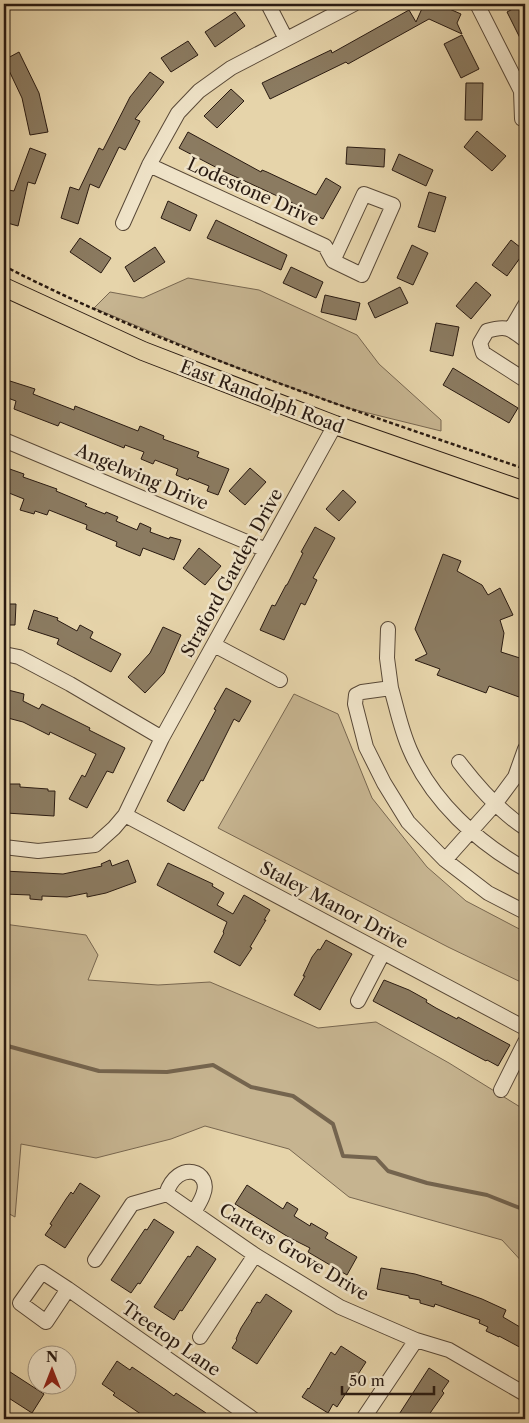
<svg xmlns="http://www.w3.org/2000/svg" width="529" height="1423" font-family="'Libre Caslon Text',serif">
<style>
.green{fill:#c6b490;stroke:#786750}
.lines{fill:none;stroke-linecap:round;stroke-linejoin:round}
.stream{stroke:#74644e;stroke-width:4}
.building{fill:#8b7b61;stroke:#291a11}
.minor-casing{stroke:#584837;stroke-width:16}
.major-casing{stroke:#291a11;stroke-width:20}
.path{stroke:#291a11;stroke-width:2.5;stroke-dasharray:4 2.5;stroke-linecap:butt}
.minor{stroke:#efe3c8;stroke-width:14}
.major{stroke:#e6d4aa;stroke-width:18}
.labels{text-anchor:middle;stroke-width:5;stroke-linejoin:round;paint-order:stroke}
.street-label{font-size:18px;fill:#291a11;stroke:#efe3c8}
</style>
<rect width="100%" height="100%" fill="#e6d4aa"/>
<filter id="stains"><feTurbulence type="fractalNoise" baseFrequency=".004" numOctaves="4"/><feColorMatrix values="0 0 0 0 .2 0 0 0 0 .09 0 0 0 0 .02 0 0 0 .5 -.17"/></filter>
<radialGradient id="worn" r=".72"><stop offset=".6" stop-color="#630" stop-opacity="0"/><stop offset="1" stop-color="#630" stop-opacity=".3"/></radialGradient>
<path class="green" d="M188,278l71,12 98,45 22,29 62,56v11l-93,-23 -58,-21 -55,-20 -141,-59 16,-16 33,6z
M294,694l44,20 34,84 55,69 39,34 59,31v52l-77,-37 -230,-119z
M4,924l82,11 12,20 -10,25 70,5 52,-3 108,46 58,-6 73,41 76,47v155l-23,-25 -153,-43 -60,-48 -84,-23 -34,13 -75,19 -75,-14 -6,73 -11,-6z"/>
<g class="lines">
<path class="stream" d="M4,1045l95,26 68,1 46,-7 38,22 42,9 40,28 10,32 33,2 12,13 39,12 60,12 38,15"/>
</g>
<path class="building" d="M424,4h14l23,10 -4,9 5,11 -33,-15 -81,45 -2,-2 -76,37 -8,-16 69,-33 1,3 77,-43 7,12z
M522,4l3,7v37l-18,-36z
M235,12l10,14 -30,21 -10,-15z
M462,35l17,34 -18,9 -17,-34z
M188,41l10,14 -27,17 -10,-14z
M19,52l20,41 9,39 -18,3 -8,-37 -18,-38z
M150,72l14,10 -29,37 5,2 -15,29 -6,-3 -20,41 -9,-4 -12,40 -17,-6 9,-31 9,3 20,-42 4,2 27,-53z
M466,83h17l-1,37h-17z
M231,89l13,12 -27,27 -13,-12z
M477,131l29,25 -14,15 -28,-24z
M188,132l73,40 1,-2 5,2 49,23 10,-17 15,9 -18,32 -24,-13 -76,-35 -44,-23z
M347,147l38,2 -1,18 -38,-3z
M30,148l16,6 -11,30 -7,-2 -10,44 -14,-4v-12l4,-20 6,1z
M399,154l34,16 -7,16 -34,-16z
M429,192l17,5 -11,35 -17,-5z
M168,201l29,14 -7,16 -29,-13z
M216,220l71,35 -6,15 -74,-32z
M80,238l31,20 -10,15 -31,-21z
M511,240l14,11 -18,25 -15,-11z
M412,245l16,8 -15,32 -16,-7z
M155,247l10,15 -31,20 -9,-15z
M291,267l32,15 -7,16 -33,-15z
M476,282l15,13 -20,24 -15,-13z
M400,287l8,16 -33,15 -7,-15z
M325,295l35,8 -4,17 -35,-8z
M436,323l23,4 -6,29 -23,-5z
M453,368l65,40 -9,15 -66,-38z
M10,381l25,8 -2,5 41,16 1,-4 63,25 2,-5 24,10 -1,3 36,13 -2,5 32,12 -11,26 -11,-4 2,-5 -20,-8 -1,2 -12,-5 2,-6 -23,-9 -2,4 -12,-5 3,-7 -19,-7 -1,3 -64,-26 -2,4 -44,-17 2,-8 -11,-4z
M4,467l20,7 -1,3 34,12 -1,2 31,13 -2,2 20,8 1,-2 12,5 -2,4 21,9 3,-7 11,5 -1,4 19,7 1,-2 11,3 -7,20 -31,-12 -3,8 -24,-10 1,-4 -31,-13 1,-4 -38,-15 -2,5 -12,-4 -1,3 -14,-4 4,-11 -20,-8z
M250,468l16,14 -21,23 -16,-14z
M343,490l13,12 -17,19 -13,-12z
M315,527l20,11 -22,40 4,2 -12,25 -4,-2 -17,37 -24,-10 12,-25 3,1 11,-21h1l16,-32 -2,-1z
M199,548l22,18 -16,19 -22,-17z
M443,554l18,7 -4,10 25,14 6,10 12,-7 13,27 -13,5 4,13 -3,19 22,7 -2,5 4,1v15l-6,17 -30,-11 -3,7 -49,-18 3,-6 -25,-9 12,-6 -12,-25z
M4,604h12l-1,21h-11z
M34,610l24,8 -1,2 20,11 3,-6 13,7 -3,6 31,16 -10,18 -54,-28 2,-5 -31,-10z
M163,627l18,8 -17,38 -19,20 -17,-16 22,-24z
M226,688l25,13 -12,21 -5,-3 -31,62 -2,-1 -17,31 -17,-10 49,-91 -2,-1z
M4,689l20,5 -1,7 16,8 3,-5 48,24 -1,2 36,18 -12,25 -6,-2 -20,37 -18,-9 13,-24 3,2 11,-23 -46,-22 -1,3 -26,-13 -19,-5z
M4,784h16v3l28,2v2h7l-1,25 -48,-3v-3h-2z
M110,860l2,6 16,-6 8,22 -30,11 -19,4v-4l-20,4 -25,-1v4l-12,-1v-4l-26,-1v-23l59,3 39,-8 -1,-2z
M168,863l45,21 -1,2 12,7 -7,12 16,9 11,-19 26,15 -6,10h2l-16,27 2,1 -12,18 -26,-14 10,-19 -1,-1 4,-10 -70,-37z
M326,940l26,14 -32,56 -26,-15 11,-19h-2l9,-19 6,-8 2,1z
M384,980l25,10 18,10 -1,2 10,6 21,11 1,-2 52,28 -12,21 -11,-6 -1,1 -113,-60z
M80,1183l20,13 -35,52 -20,-13 7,-10 -2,-1 16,-25 5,-7 2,2z
M247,1185l36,24 4,-7 11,7 -4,7 16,10 1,-3 17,10 -3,5 32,19 -10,18 -39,-23 2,-4 -20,-10 -55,-34z
M154,1219l20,13 -34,52 -2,-1 -7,10 -20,-13 34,-51 2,1z
M197,1246l19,13 -34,52 -2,-1 -6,10 -20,-13 34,-51 2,1z
M381,1268l34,6 27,8 -1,2 41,15 24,11 -3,7 22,13v20l-26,-14v1l-13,-6 2,-4 -9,-4 1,-3 -45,-16 -1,3 -14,-4v-3l-11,-2v-2l-32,-7z
M266,1294l26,17 -35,53 -25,-16 5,-8 -1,-1 5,-11 11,-17h-1l6,-9 3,1z
M341,1346l25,16 -29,45 -4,-3 -5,9 -26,-16 6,-9 1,1 22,-37 4,3z
M117,1361l13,9 2,-3 34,23 8,6 2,-3 30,20 -4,6h-54l-35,-24 2,-2 -13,-9z
M4,1368l40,26 -12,19 -28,-18z
M429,1368l20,13 -7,10 2,2 -18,26h-30z"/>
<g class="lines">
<defs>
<path id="minor" d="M268,4l18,35
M477,4l44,87 1,28
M149,165l176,81 8,15
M364,194l29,11 -31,70 -29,-14z
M123,223l26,-58 29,-52 21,-22 32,-23 123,-64
M511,329l14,-24
M525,340c-15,-12 -19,-15 -38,-9l-7,12 3,10 42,27
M4,440l262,110
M388,629l-1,29 4,30 -29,4 -6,3 -1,9 11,43 18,36 24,39 37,38 43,33 37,19
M214,645l66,35
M4,654l15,3 51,27 92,54
M391,688c6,21 10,42 19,62 22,51 67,92 115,119
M459,762c19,25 40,49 66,66
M125,815l400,213
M4,847l34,4 57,-6 19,-17 11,-13 37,-77 173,-313
M445,860l50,-56 20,-27 10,-28
M358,1001l25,-48
M501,1090l24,-48
M166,1194c12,-36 47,-23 37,1 -2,6 -6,12 -9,17
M95,1260l37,-56 35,-10 88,61 85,52 76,33 33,10 76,44
M42,1272l26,17 -22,33 -26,-19z
M68,1289l185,130
M200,1337l55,-82
M363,1419l53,-79"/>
<path id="major" d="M4,287l139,64 192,74 190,66"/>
</defs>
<use href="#minor" class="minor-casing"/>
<use href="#major" class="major-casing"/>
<path class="path" d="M4,266c166,85 345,142 521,203"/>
<use href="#minor" class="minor"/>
<use href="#major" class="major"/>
</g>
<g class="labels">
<g class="street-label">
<text transform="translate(253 192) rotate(24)" y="6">Lodestone Drive</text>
<text transform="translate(262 397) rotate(21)" y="6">East Randolph Road</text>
<text transform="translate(142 477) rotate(23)" y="6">Angelwing Drive</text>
<text transform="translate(232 573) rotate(-61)" y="6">Straford Garden Drive</text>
<text transform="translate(334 905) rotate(28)" y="6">Staley Manor Drive</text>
<text transform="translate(294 1252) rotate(31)" y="6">Carters Grove Drive</text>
<text transform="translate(171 1339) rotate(35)" y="6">Treetop Lane</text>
</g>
</g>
<rect width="529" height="1423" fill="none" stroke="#e6d4aa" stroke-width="20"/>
<rect x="5" y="5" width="519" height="1413" fill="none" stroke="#291a11" stroke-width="2.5"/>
<rect x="10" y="10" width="509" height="1403" fill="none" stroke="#291a11"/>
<g transform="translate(52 1370)"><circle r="24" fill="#efe3c8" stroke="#a0937f"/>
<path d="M0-4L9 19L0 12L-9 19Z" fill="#8f2418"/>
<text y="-8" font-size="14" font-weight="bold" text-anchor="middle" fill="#291a11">N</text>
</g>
<path d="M342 1386v8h92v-8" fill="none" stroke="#291a11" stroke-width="2.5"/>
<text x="349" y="1386" font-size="15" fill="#291a11" stroke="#efe3c8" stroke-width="4" paint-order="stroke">50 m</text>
<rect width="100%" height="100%" filter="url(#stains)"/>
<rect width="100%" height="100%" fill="url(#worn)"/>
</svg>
